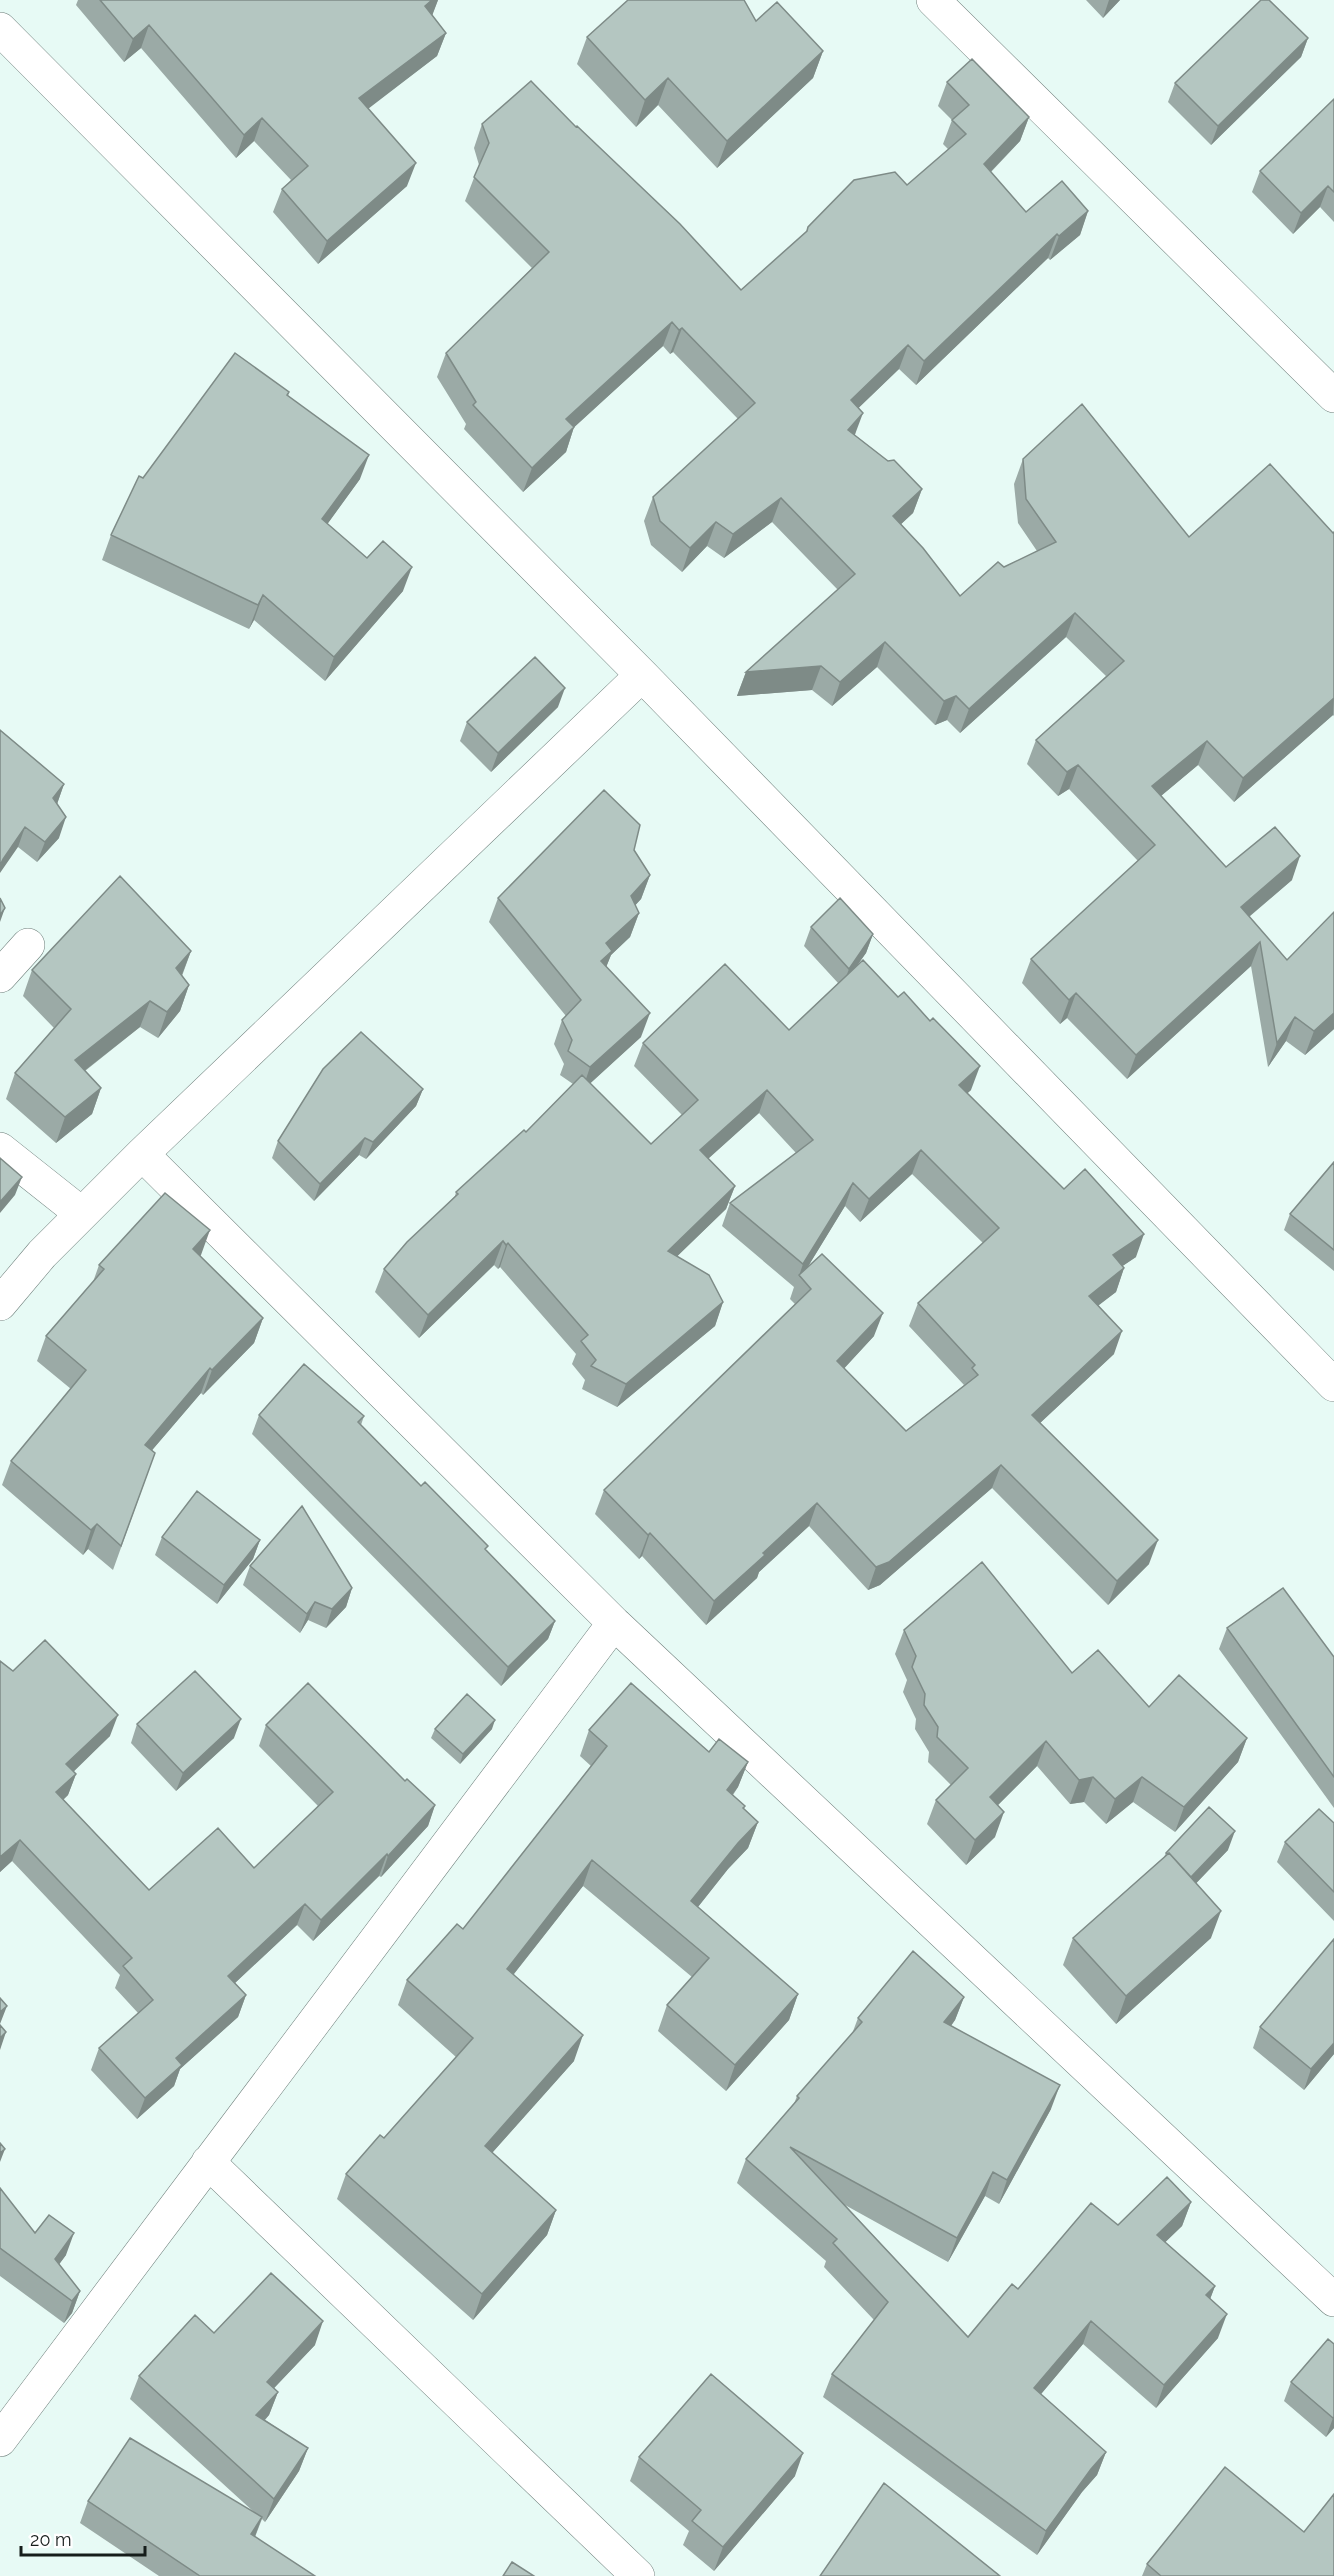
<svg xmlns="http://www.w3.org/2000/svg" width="1334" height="2576" font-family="Raleway,sans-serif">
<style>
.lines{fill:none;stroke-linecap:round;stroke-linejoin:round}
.minor-casing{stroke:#6e7f7b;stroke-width:34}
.minor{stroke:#fff;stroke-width:33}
.wall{fill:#9baaa6;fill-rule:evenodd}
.shaded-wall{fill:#7e8b87}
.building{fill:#b4c6c1;stroke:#7e8b87;stroke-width:1.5}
</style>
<rect width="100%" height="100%" fill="#e7faf5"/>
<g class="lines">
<defs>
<path id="minor" d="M933,0l401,396
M0,29l642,646 692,710
M0,976l28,-31
M0,1149l82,65
M142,1154l472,469 720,677
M0,1304l42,-50 100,-100 500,-479
M208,2162l430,414
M0,2440l614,-817"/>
</defs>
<use href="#minor" class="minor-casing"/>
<use href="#minor" class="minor"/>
</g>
<path class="wall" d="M78,0h360l-6,15 14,18 -9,23 -69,52 39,78 -89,78 -45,-52 9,-23 9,-9 -37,-39 -18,17 -95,-110 -17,14 -48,-57z
M1086,0h34l-17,18z
M756,21l67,30 -10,27 -96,90 -59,-63 -22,22 -59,-63 10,-27z
M1308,38l-7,19 -90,88 -43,-43 7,-19z
M947,82l82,35 -9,24 -29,31 35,40 62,-1 -8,24 -30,25 -2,-2 -132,127 -17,-16 -41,39 -3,27 67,54 -9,24 -12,11 59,72 44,-29 33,-16 -19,-28 -4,-39 9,-25 166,78 145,-5v184l-1,-1 -99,87 -36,-37 -37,31 65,71 66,13 -43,37 85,112 -29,26 -19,-14 -18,26 -17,-101 -124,113 -60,-61 -7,6 -38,-41 9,-24 107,-98 -69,-72 -11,7 -31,-32 9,-24 70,-64 -40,-39 -106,96 -13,-13 -12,5 -58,-58 -45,39 -20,-16 -75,6 9,-24 92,-82 -66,-68 -48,36 -17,-12 -25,26 -31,-27 -7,-24 9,-24 85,-78 -65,-67 -3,2 -7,-8 -89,81 -8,25 -43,40 -59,-63 2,-5 -29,-47 9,-24 86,-85 -67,-67 14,-36 -5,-17 8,-24 94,3 165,163 65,-58 2,-5 99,-42 42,-35 -6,-6 9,-24 -14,-14z
M1334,99v123l-14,-15 -27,27 -41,-42 8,-21z
M289,392l-1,4 72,83 -33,45 76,67 -78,90 -71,-61 -5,9 -147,-69 9,-25 32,-57z
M558,707l-67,65 -31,-31 7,-19z
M0,730l64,54 -7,20 2,34 -22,24 -19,-15z
M634,850l16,25 -9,24 -6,6 4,8 -9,24 -19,18 -5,12 35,70 -51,46 61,61 31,-29 -48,-49 9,-23 146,-13 49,-47 -34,-37 7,-19 62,7 -7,19 -9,12 114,125 -4,3 97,96 72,68 -14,9 2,2 -8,24 -18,13 16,49 -74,69 109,141 -41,41 -116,-117 -112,97 -12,5 -59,-64 -50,46 -2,6 -51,47 -64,-69 -3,3 -44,-45 9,-24 191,-186 -5,-5 4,-12 -72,-61 8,-23 66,-50 -37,-40 -51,46 27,27 -9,23 -49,47 46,46 -8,24 -98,81 -35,-18 3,-9 -13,-16 4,-10 -76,-87 -2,2 -4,-4 -75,73 -44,-46 9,-23 71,-73 1,-4 70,-60 47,-48 -13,-9 4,-11 -10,-20 8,-24 4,-4 -77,-94 9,-24zM912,1174l71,69 -65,60 -9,23 55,59 -58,46 -62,-63 30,-32 -67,-68 38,-62 15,16z
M191,951l-9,25 7,9 -9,26 -22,27 -18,-11 -55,44 16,17 -9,26 -36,29 -50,-44 9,-26 39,-45 -31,-32 9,-26z
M423,1089l-7,17 -50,53 -7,-4 -45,46 -42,-43 6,-17z
M1334,1162v109l-50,-41 6,-16z
M201,1255l-1,1 63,62 -9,25 -51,52 -2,-2 -49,57 3,3 -42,117 -25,-21 -5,6 -81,-70 9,-24 60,-72 -34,-28 9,-25 47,-54 6,-17z
M259,1415l105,1 -3,9 194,196 -7,18 -47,47 -249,-252z
M162,1537l98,3 -7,19 -36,45 -62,-49z
M250,1566l102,22 -6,19 -20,21 -18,-8 -8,13 -57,-48z
M1227,1628l107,29v151l-115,-159z
M904,1630l168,43 77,34 98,31 -9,24 -63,70 -42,-30 -27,22 -22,-22 -14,2 -33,-38 -39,39 -3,32 -29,28 -39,-41 9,-24 15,-15 -23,-23 1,-10 -14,-23 1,-10 -13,-27 4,-12 -12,-26z
M0,1661l13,10 97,65 -37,35 3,3 -8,21 -5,5 86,90 105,-22 64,-62 -59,-60 7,-21 139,56 30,24 -7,21 -47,51 -2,-1 -66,65 -16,-16 -62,58 11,12 -8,22 -58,52 -6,17 -37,33 -46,-49 8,-22 39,-35 -23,-25 5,-13 -108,-114 -12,11z
M137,1724l97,14 -58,53 -45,-48z
M435,1729h57l-32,35 -29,-26z
M589,1730l120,22 39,10 -10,25 -5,8 12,11 -1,3 14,13 -10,26 -20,21 -30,38 100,87 -9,26 -63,71 -68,-60 9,-26 25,-28 -109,-91 -69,88 60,87 -82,92 64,57 -9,25 -74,85 -136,-121 9,-25 38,-36 72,-81 -58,-52 9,-25 56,-51 128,-163 -11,-10z
M1334,1823v98l-57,-59 8,-20z
M1228,1850l-32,33 15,55 -95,86 -53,-59 10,-27 91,-81 2,-4z
M964,1997l-9,23 -4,6 100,83 -52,95 -14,-8 -37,66 -103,-57 123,132 50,-48 100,-64 73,-23 -9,24 -17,16 50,44 -5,13 8,39 -62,70 -73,-64 -42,50 65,58 -9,23 -15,17 -45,63 -214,-158 9,-23 42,-54 -50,-53 2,-6 -89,-78 9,-24 48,-55 3,-8 55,-62 6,-16z
M1260,2027l74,27 -30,36 -51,-42z
M0,2188l35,45 31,22 -7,9 21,27 -8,22 -8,10 -64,-47z
M214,2333l101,12 -41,43 4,4 -9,23 -4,5 43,28 -9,23 -34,51 -3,-3 -7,18 60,39h-156l-79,-53 8,-22 167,12 -125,-114 9,-23z
M1328,2339l6,89 -8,9 -42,-36 7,-19z
M639,2457l156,19 -81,95 -31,-26 6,-14 -59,-50z
M1304,2532l30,44h-192l5,-12z"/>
<path class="shaded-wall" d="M432,0h6l-6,16 -7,-10z
M1109,0h11l-17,18z
M149,25l-8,23 -17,14 9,-23z
M446,33l-9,23 -86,66 8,-24z
M1308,38l-7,19 -90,88 7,-19z
M823,51l-10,27 -96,90 10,-27z
M668,78l-10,27 -22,22 9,-27z
M1029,117l-9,24 -45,47 9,-24z
M262,118l-8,23 -18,17 8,-23z
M416,163l-9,23 -89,78 9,-23z
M1328,186l-8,21 -27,27 8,-21z
M1088,211l-8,24 -30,25 9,-24z
M1057,234l-9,24 -132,127 8,-24z
M672,322l-9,24 -106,97 9,-24z
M682,328l-9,24 -3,2 9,-24z
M908,345l-9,24 -57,55 9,-24z
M863,413l-9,24 -6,-7z
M574,427l-8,25 -43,40 9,-24z
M369,455l-9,24 -47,65 9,-25z
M922,489l-9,24 -29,27 9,-24z
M781,498l-9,24 -48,36 9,-24z
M716,522l-9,24 -25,26 8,-24z
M412,567l-9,24 -78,90 9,-24z
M263,595l-9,25 -5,9 9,-24z
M1075,613l-9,24 -106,96 9,-24z
M885,642l-8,25 -45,39 8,-24z
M821,666l-9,24 -75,6 9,-24z
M565,688l-7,19 -67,65 7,-19z
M956,696l-9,24 -12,5 9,-24z
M1334,698l-1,17 -99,87 9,-24z
M1207,741l-9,24 -54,45 8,-24z
M1078,765l-9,24 -11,7 9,-24z
M64,784l-7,20 -4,-6z
M66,817l-7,21 -22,24 8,-20z
M25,827l-7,20 -18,26v-7l3,-7z
M1300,856l-8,24 -60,51 9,-24z
M650,875l-9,24 -19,21 9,-24z
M5,908l-5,14v-7z
M639,913l-9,24 -19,18 -8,20 -11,10 14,-42z
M873,934l-7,19 -24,34 7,-18z
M1260,942l-9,24 -124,113 9,-24z
M191,951l-10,26 -5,-9z
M189,985l-9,26 -22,27 9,-26z
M1076,993l-9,25 -7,6 9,-24z
M150,1001l-10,26 -75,59 10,-26z
M650,1013l-9,24 -59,54 8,-24z
M1334,1013v16l-29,26 9,-24z
M1295,1017l-9,24 -18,26 9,-24z
M980,1066l-9,24 -20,19 8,-24z
M101,1088l-9,26 -36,29 9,-26z
M423,1089l-7,17 -50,53 7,-17z
M767,1090l-8,23 -68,61 9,-24z
M365,1138l-6,17 -45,46 6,-17z
M921,1150l-9,24 -52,48 9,-23z
M22,1177l-7,18 -15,18v-11z
M853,1183l-8,23 -44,72 -2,-2 4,-12z
M735,1186l-9,23 -67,65 9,-23z
M210,1230l-9,25 -17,18 9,-24z
M1144,1234l-8,23 -31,21 8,-23z
M503,1241l-9,24 -75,73 9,-23z
M508,1243l-8,24 -2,2 8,-24z
M1124,1268l-8,24 -35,27 8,-23z
M723,1302l-8,24 -98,81 9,-23z
M883,1313l-9,23 -45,49 8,-24z
M263,1318l-9,25 -51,52 9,-25z
M1122,1331l-8,23 -90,84 8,-23z
M210,1368l-9,25 -65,76 9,-24z
M1001,1465l-9,23 -112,97 -12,5 8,-23z
M817,1503l-8,23 -50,46 -2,6 -51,47 8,-24 49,-48z
M97,1524l-9,25 -5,6 8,-25z
M650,1533l-8,23 -3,3 9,-24z
M260,1540l-7,19 -36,45 7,-19z
M1158,1540l-9,24 -41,41 9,-24z
M352,1588l-6,19 -20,21 6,-19z
M315,1602l-7,18 -8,13 7,-19z
M555,1621l-7,18 -47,47 7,-19z
M118,1715l-8,21 -51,50 7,-22z
M241,1719l-7,19 -58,53 7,-18z
M495,1720l-3,9 -32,35 3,-10z
M1247,1738l-9,24 -63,70 9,-25z
M1046,1741l-9,25 -56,56 9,-25z
M748,1762l-10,25 -21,28 10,-25z
M76,1774l-8,21 -20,19 8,-22z
M1093,1777l-9,25 -14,2 9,-24z
M1142,1777l-9,25 -27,22 9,-25z
M435,1805l-7,21 -47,51 7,-21z
M1004,1812l-9,25 -29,28 9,-25z
M758,1822l-10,26 -20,21 -46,58 9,-26 47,-58z
M1235,1831l-7,19 -44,46 7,-19z
M20,1840l-8,21 -12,11v-15z
M387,1854l-8,22 -66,65 8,-21z
M592,1860l-9,26 -85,108 9,-25z
M305,1904l-8,21 -77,72 8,-21z
M1221,1911l-10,27 -95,86 10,-28z
M798,1994l-9,26 -63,71 9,-26z
M246,1995l-8,22 -58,52 -6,17 -37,33 8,-21 31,-40z
M964,1997l-9,23 -19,26 8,-24z
M7,2006l-7,18v-12z
M6,2032l-6,18v-12z
M583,2035l-9,26 -99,111 10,-26z
M1334,2043v11l-30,36 7,-21z
M1060,2085l-9,24 -52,95 8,-24z
M5,2149l-5,13v-9z
M993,2172l-8,24 -37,66 9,-24z
M1191,2202l-9,24 -34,33 9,-24z
M556,2210l-9,25 -74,85 9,-26z
M74,2233l-8,22 -19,26 8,-22z
M1215,2286l-9,24v-15z
M80,2291l-8,22 -8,10 8,-22z
M1227,2314l-9,24 -62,70 8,-23z
M323,2321l-8,24 -57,60 9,-23z
M1091,2321l-8,23 -57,68 8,-24z
M278,2392l-9,23 -21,23 8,-23z
M1334,2417v11l-8,9 7,-19z
M308,2448l-9,23 -34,51 9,-23z
M1106,2452l-9,23 -15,17 -45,63 9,-24 45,-62z
M803,2453l-8,23 -81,95 9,-24z
M262,2517l-8,22 -3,-5z"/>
<path class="building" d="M100,0h332l-7,6 21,27 -87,65 57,65 -89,78 -45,-52 26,-23 -46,-48 -18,17 -95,-110 -16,14z
M628,0h116l12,21 21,-19 46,49 -96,90 -59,-63 -23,22 -58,-63z
M1261,0h8l39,38 -90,88 -43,-43z
M972,59l57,58 -45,47 42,48 36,-31 26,30 -29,25 -2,-2 -133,127 -16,-16 -57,55 12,13 -15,17 40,31 6,-1 28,29 -29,27 30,32 37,48 38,-34 6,5 52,-25 -30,-43 -3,-40 59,-55 107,133 81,-73 63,69 1,-1v166l-91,80 -36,-37 -55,45 74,81 49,-40 25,29 -59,51 46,53 47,-48v101l-20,18 -19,-14 -18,26 -17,-101 -124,113 -60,-62 -7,7 -38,-41 124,-114 -77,-80 -11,7 -31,-32 88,-79 -49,-48 -106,96 -13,-13 -12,5 -59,-59 -45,40 -19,-16 -75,6 109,-98 -74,-76 -48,36 -17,-12 -26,26 -30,-27 -7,-24 102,-94 -73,-75 -3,2 -7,-8 -106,97 8,8 -42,41 -59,-63 3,-3 -30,-49 103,-101 -75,-75 15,-34 -7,-19 49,-43 45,46 1,-1 103,98 61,66 66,-59 1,-4 46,-47 41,-8 12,13 59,-51 -14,-14 17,-15 -22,-23z
M1334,99v93l-6,-6 -27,27 -41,-42z
M235,353l54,39 -2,3 82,60 -47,64 45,39 16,-17 29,26 -78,90 -71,-62 -5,10 -147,-70 28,-59 4,2z
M535,657l30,31 -67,65 -31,-31z
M0,730l64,54 -11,14 13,19 -21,25 -20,-15 -22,32 -3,7z
M604,790l36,35 -6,25 16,25 -19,21 8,17 -33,30 6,8 -11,10 49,52 -60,54 -22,-16 4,-11 -10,-20 19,-20 -83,-102z
M120,876l71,75 -15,17 13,17 -22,27 -17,-11 -75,59 26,28 -36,29 -50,-44 56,-64 -39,-39z
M0,898l5,10 -5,7z
M840,898l33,36 -24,35 -38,-42z
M863,960l35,37 6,-5 26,29 3,-3 47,48 -21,19 105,104 21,-20 59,65 -31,21 11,13 -35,28 33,35 -90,84 126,125 -41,41 -116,-116 -112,97 -13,5 -59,-64 -54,50 2,2 -51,46 -64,-68 -2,2 -44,-45 207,-201 -12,-14 23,-21 61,59 -46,48 69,70 72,-56 -6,-7 3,-3 -57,-62 81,-75 -78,-78 -52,49 -16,-16 -50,81 -73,-61 83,-63 -46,-50 -67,60 35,36 -67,65 41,24 14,27 -97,82 -35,-18 5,-6 -15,-19 7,-6 -80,-92 -2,2 -3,-4 -75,74 -44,-46 23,-27 51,-48 -2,-2 68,-62 2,2 56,-57 69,69 47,-44 -55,-57 82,-79 64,66z
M361,1032l62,57 -50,53 -8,-4 -45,46 -42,-43 45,-72z
M0,1158l22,19 -22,25z
M1334,1162v88l-44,-36z
M165,1193l45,37 -17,19 70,69 -51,52 -2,-2 -65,77 10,8 -34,93 -24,-22 -6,6 -80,-69 75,-91 -40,-34 58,-67 -5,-4z
M304,1364l60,52 -6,6 63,64 4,-4 63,64 -3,3 70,72 -47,46 -249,-252z
M197,1491l63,49 -36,45 -62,-48z
M302,1506l50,82 -20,21 -17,-7 -8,12 -57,-48z
M982,1562l90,111 26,-23 51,57 30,-32 68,63 -63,69 -42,-30 -27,22 -22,-22 -14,3 -33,-39 -56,56 14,15 -29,28 -39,-40 32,-32 -31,-31 1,-10 -14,-22 1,-11 -13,-27 4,-11 -12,-26z
M1283,1588l51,69v120l-107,-149z
M45,1640l73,75 -52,49 10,10 -20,18 93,98 69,-62 36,40 79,-76 -67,-67 42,-42 97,98 2,-2 28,26 -47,51 -1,-2 -66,66 -16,-16 -77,72 18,19 -70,63 6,7 -37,33 -46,-50 54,-48 -30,-34 9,-8 -112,-118 -20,17v-196l13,10z
M195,1671l46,48 -58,54 -46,-49z
M631,1683l78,69 10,-13 29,23 -21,28 18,16 -2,2 15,14 -20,21 -47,58 107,93 -63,71 -68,-60 42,-47 -117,-98 -85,109 76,66 -98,111 71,64 -74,84 -136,-120 34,-39 4,3 89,-100 -66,-58 50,-56 6,5 144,-183 -18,-16z
M467,1694l28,26 -32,34 -28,-25z
M1209,1807l26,24 -44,46 -22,-24 -2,1 -1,-1z
M1319,1809l15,14v69l-49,-50z
M1169,1853l52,58 -95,85 -53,-58z
M1334,1939v104l-23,26 -51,-42z
M913,1951l51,46 -20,25 116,63 -53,95 -14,-8 -36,66 -167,-91 178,190 44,-53 6,5 73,-86 27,22 49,-48 24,25 -34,33 58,51 -9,9 21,19 -63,71 -73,-64 -57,67 72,64 -15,17 -45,62 -214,-157 56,-72 -55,-59 4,-4 -91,-80 53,-61 -2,-2 65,-74 -4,-4z
M0,1998l7,8 -7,6z
M0,2025l6,7 -6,6z
M0,2143l5,6 -5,4z
M0,2188l35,45 14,-18 25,18 -19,26 25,32 -8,10 -72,-53z
M271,2273l52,48 -56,61 11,10 -22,23 52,33 -34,51 -135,-123 56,-61 19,18z
M1328,2339l6,5v73l-1,1 -42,-36z
M711,2374l92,79 -80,94 -31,-26 9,-11 -62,-53z
M130,2438l132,79 -11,17 64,42h-115l-112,-75z
M1225,2467l79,65 30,-38v82h-173l-14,-12z
M884,2483l116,93h-180z
M512,2562l22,14h-31z"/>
<path d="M21 2546v9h124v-9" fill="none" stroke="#161d1b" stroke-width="3"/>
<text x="30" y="2546" font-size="18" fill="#161d1b" stroke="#ffffff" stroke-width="4.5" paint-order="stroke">20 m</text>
</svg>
